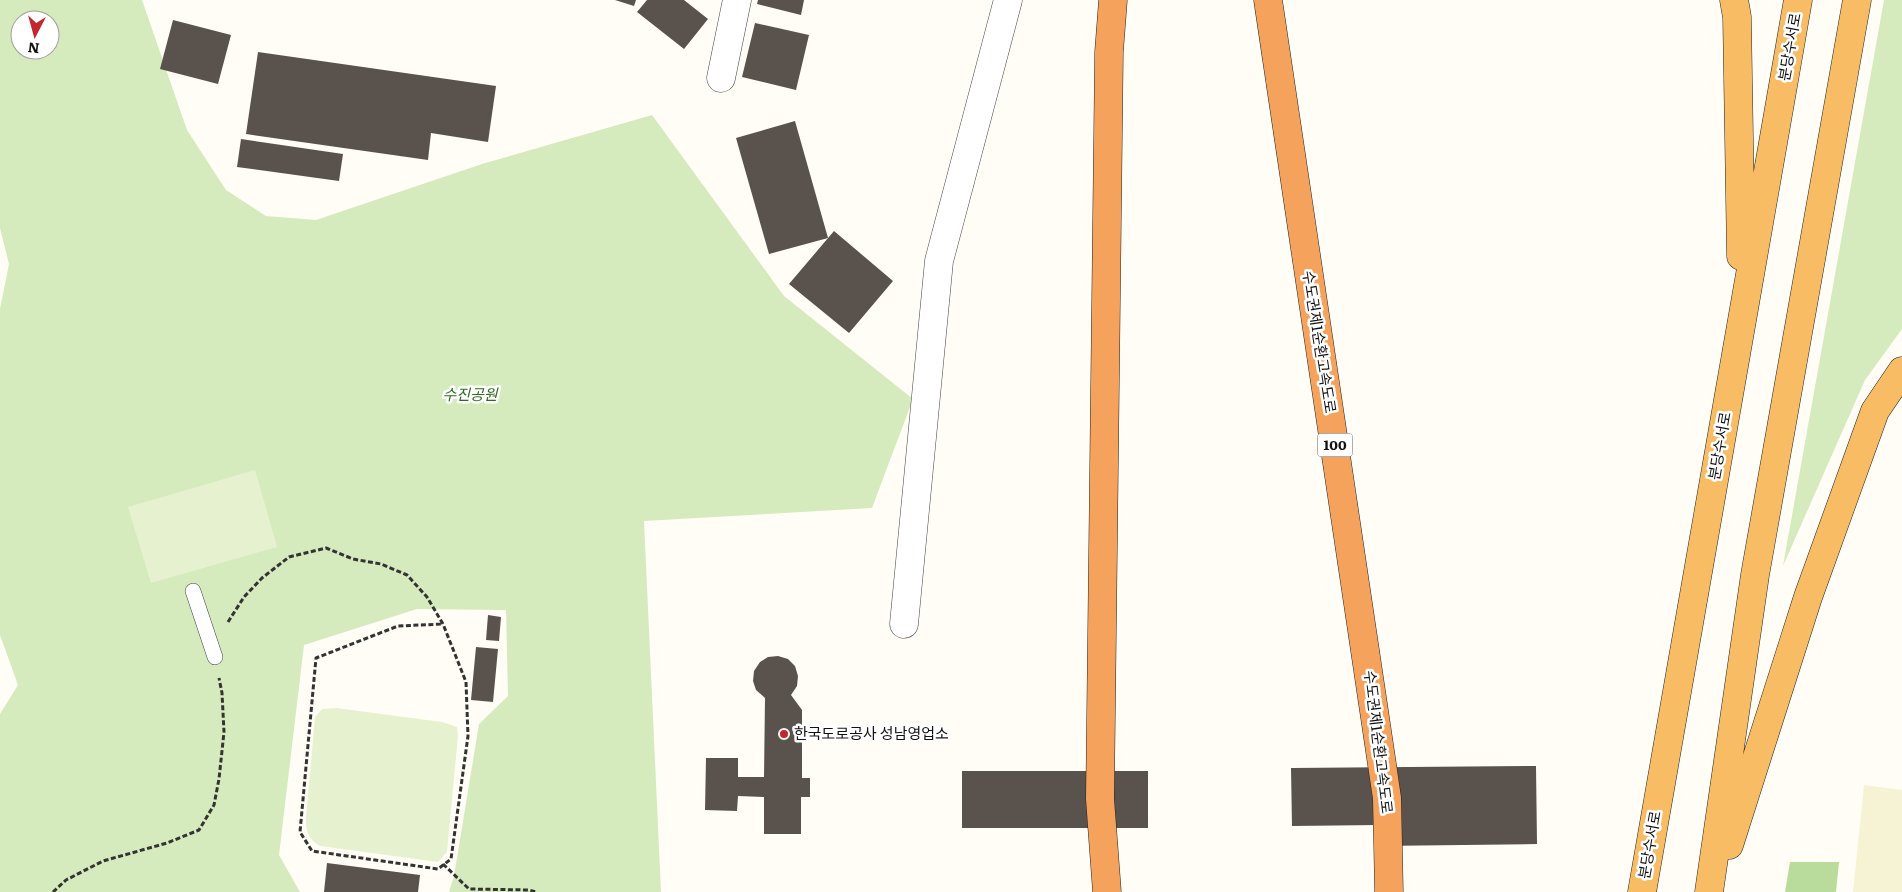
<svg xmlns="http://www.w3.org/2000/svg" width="1902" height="892" font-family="Literata,'Noto Sans KR',serif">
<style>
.farmland{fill:#f6f3d4}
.green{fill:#d5ebbd;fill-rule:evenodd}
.forest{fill:#b9dc9c}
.pitch{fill:#e6f2cf}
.building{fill:#5a524d}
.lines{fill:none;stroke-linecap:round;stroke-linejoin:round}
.service-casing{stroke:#444;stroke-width:16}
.minor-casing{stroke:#444;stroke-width:29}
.trunk-casing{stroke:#222;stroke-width:29}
.motorway-casing{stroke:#222;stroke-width:29}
.path{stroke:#333;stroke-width:3;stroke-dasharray:5 2.5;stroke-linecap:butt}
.service{stroke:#fff;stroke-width:15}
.minor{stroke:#fff;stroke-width:28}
.trunk{stroke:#f7bc64;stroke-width:28}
.motorway{stroke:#f5a25d;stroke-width:28}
.poi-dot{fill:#c4262e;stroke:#fff;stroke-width:2}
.labels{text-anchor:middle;stroke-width:5;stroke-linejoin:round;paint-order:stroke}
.shield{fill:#fff;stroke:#585858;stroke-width:1}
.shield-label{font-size:14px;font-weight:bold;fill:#111}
.street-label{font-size:15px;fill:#111;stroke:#fff}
.park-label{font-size:15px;font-style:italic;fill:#2f6b1f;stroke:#fff}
.poi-label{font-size:15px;fill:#111;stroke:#fff;text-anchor:start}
</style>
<rect width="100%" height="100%" fill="#fffdf5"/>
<path class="farmland" d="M1864,785l38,5v102h-49z"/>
<path class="green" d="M0,0h142l45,130 39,60 40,26 50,4 166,-56 170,-49 132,181 129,103 -41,109 -228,13 17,371h-212l5,-16 25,-152 29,-28 -2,-86 -89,-1 -113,36 -25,210 21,37h-300v-178l18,-29 -18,-50v-326l9,-45 -9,-36zM20,20h30v30h-30z
M1884,0h18v329l-37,51 -82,186z"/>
<path class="forest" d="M1790,862h49l-3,30h-51z"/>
<path class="pitch" d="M255,470l22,77 -126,36 -23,-76z
M336,708l106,14 15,5 1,9 -11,116 -9,10 -118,-16c-12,-7 -14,-14 -14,-28l9,-101 7,-8z"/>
<path class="building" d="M615,0h21l-2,6z
M647,0h37l24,19 -24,30 -47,-37z
M758,0h46l-3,15 -44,-11z
M173,20l58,15 -13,49 -58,-15z
M755,23l54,12 -13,55 -54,-13z
M258,52l238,34 -8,56 -57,-9 -3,27 -182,-26z
M795,121l33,117 -59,16 -33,-116z
M241,139l102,15 -4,27 -102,-14z
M834,231l59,50 -44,52 -60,-49z
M488,615l13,2 -2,24 -13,-1z
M476,647l22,2 -5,53 -22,-2z
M778,656l10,3 7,7 3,10 -1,10 -6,9 11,15v68h8v19h-9v37h-37v-37l-26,-1 -1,15 -32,-1 1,-52h32v19h26l1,-79 -9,-8 -3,-9 1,-10 6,-9 8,-5z
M1536,766l1,78 -159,2v-21l-86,1 -1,-58z
M962,771h186v57h-186z
M327,863l93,12 -2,17h-94z"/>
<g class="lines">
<defs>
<path id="service" d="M193,591l22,66"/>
<path id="minor" d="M721,78l16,-78
M904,624l35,-363 69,-261"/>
<path id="trunk" d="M1734,0l3,17 4,239
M1729,845l79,-248 67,-186 27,-40
M1642,892l156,-892
M1709,892l46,-317 102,-575"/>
<path id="motorway" d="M1268,0l119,798 2,94
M1107,892l-7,-93 9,-747 4,-52"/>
</defs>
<use href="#service" class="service-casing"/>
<use href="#minor" class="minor-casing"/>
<use href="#trunk" class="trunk-casing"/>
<use href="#motorway" class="motorway-casing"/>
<path class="path" d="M228,622l16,-25 18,-19 27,-21 37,-9 27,11 28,5 26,11 20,22 16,27 23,58 2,54 -17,123 -13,10 -126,-18 -12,-19 16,-174 82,-32 45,-2
M443,864l26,25 60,1 7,2
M53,892l13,-12 37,-19 64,-18 32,-13 15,-25 5,-26 5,-47 -2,-39 -3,-15"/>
<use href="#service" class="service"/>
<use href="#minor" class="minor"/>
<use href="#trunk" class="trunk"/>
<use href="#motorway" class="motorway"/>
</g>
<circle class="poi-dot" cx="784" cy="734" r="5"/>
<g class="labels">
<rect class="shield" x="1317.5" y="433.5" width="35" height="23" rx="4"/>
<g class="shield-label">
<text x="1335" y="450">100</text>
</g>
<g class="street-label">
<text transform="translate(1790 47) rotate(-80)" y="5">분당수서로</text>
<text transform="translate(1319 342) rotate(81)" y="5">수도권제1순환고속도로</text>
<text transform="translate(1720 446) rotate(-80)" y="5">분당수서로</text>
<text transform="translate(1378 742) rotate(83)" y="5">수도권제1순환고속도로</text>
<text transform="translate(1650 845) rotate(-80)" y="5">분당수서로</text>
</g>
<g class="park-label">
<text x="470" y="400">수진공원</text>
</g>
<g class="poi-label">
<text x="794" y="739">한국도로공사 성남영업소</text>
</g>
</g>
<g transform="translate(35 35) rotate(186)"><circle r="24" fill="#ffffff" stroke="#a0a0a0"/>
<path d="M0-4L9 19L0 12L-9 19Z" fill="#c4262e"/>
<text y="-8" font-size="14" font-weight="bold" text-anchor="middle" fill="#111111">N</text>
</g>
</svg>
